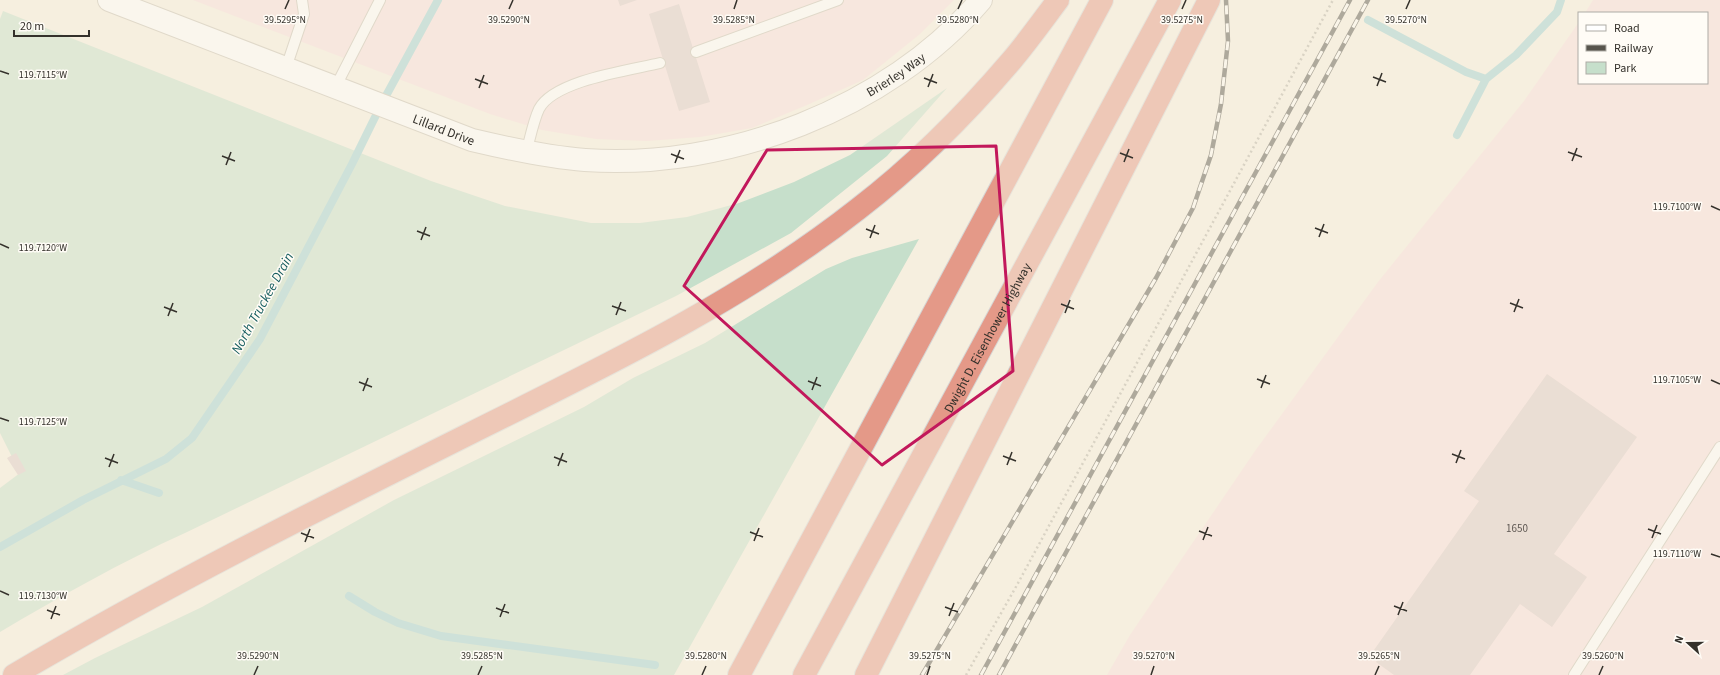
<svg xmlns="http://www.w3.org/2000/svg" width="1720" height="675" font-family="'Source Sans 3',sans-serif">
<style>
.industrial{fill:#f9dedd}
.green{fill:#c6dfcb}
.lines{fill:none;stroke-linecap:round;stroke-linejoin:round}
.stream{stroke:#9ed1d2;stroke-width:8}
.building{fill:#dcc9c8}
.lane-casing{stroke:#c6bfb1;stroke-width:12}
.secondary-casing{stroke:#c6bfb1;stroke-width:24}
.highway-casing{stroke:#d6d6d5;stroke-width:24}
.path{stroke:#b7b1a5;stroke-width:2.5;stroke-dasharray:2 3;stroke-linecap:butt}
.lane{stroke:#fff;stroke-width:10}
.secondary{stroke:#fff;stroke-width:22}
.highway{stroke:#e49988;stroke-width:22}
.rail-casing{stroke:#57544c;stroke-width:4.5}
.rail{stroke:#fffcf6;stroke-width:3;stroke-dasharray:9;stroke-linecap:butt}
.marked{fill:none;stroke:#c2185b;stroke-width:3;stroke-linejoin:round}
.ticks{fill:none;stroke:#34312b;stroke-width:1.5}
.labels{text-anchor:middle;stroke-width:3;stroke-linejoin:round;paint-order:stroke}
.number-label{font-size:11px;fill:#5e5752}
.street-label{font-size:13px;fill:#34312b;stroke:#fffcf6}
.water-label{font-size:14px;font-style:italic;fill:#165d5f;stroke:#fffcf6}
.ticks-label{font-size:10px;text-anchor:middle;fill:#34312b;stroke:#fffcf6;stroke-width:3;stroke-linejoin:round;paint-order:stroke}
</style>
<rect width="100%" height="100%" fill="#f6efdf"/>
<path class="industrial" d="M193,0h761l-34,34 -57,46 -56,25 -55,23 -52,9 -53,4 -51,-2 -54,-9 -52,-16z
M1593,0h127v675h-613l23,-40 125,-184 123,-169 146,-181 55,-79v61h128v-70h-122z"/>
<path class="green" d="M3,11l428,170 74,25 86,17h49l47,-6 52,-14 55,-21 56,-27 97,-67 -60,68 -96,77 -115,63 -491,237c-64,29 -124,63 -185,99v-144l20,-15 -20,-40v-414z
M919,239l-245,436h-611l32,-17 107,-51 192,-107 190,-93 49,-29 72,-35 121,-74 26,-11z"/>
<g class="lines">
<path class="stream" d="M1368,20l98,52 20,7
M1457,135l29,-56 30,-24 41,-43 4,-12
M121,480l38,13
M0,547l83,-47 83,-41 26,-21 68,-99 92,-175 29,-59 57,-105
M349,596l26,16 23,11 43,13 214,29"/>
</g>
<path class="building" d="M618,0h19l-17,6z
M679,4l31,98 -31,9 -30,-97z
M1547,374l90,63 -83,117 33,23 -35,50 -32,-23 -50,71h-76l-18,-13 5,-7 -7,-5 105,-149 -15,-10z
M16,453l10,18 -8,4 -11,-17z"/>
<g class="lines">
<defs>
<path id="lane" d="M696,52l142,-52
M286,68l18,-54 -2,-14
M335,88l45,-88
M526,153c4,-14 7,-31 13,-44 15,-29 92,-39 121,-46
M1574,675l146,-228"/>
<g id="secondary">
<path id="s1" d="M109,0l363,140c38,9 75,17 113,20 141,10 303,-51 396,-160"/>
</g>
<g id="highway">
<path d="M14,675c149,-88 303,-165 457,-242 134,-67 269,-131 387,-224 56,-43 108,-95 154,-149 16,-19 31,-40 46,-60"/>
<path d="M739,675l363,-675"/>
<path id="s2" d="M804,675l366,-675"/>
<path d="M866,675l343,-675"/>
</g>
</defs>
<use href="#lane" class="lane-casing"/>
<use href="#secondary" class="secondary-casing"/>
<use href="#highway" class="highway-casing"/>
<path class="path" d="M966,675l51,-90 316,-585"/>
<use href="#lane" class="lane"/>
<use href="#secondary" class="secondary"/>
<use href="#highway" class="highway"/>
<defs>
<path id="rail" d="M922,675l234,-397 37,-70 18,-53 10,-51 7,-63 -2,-41
M981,675l369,-675
M999,675l369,-675"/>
</defs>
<use href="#rail" class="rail-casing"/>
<use href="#rail" class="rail"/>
</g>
<path d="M0 0H1720V675H0ZM996,146l17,225 -131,94 -198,-179 83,-136z" fill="#f6efdf" fill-opacity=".55" fill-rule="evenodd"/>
<path class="marked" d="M996,146l17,225 -131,94 -198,-179 83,-136z"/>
<path class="ticks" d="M285,9l4,-9M509,9l4,-9M734,9l3,-9M958,9l4,-9M1182,9l4,-9M1406,9l4,-9M0,71l9,3M1373,77l13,5M924,78l13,5M475,79l13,5M1377,86l5,-13M928,87l5,-13M479,88l5,-13M1568,152l14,5M1120,153l13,5M671,154l13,5M222,156l13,5M1572,161l5,-13M1124,162l5,-13M675,163l5,-13M226,165l5,-13M1711,206l9,4M1315,228l13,5M866,229l13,5M417,231l13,5M1319,237l5,-13M870,238l5,-13M421,240l5,-13M0,244l9,4M1510,303l13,5M1061,304l13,5M612,306l14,5M164,307l13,5M1514,312l5,-13M1065,313l5,-13M616,315l5,-13M168,316l5,-13M1257,379l13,5M1711,380l9,4M808,381l13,5M359,382l13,5M1261,388l5,-13M812,390l5,-13M363,391l5,-13M0,418l9,3M1452,454l13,5M1003,456l13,5M554,457l13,5M105,458l13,5M1456,463l5,-13M1007,465l5,-13M558,466l5,-13M109,467l5,-13M1648,529l13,5M1199,531l13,5M750,532l13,5M301,533l13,5M1652,538l5,-13M1203,540l5,-13M754,541l5,-13M305,542l5,-13M1711,554l9,3M0,591l9,4M1394,606l13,5M945,607l13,5M496,608l13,5M47,610l13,5M1398,615l5,-13M949,616l5,-13M500,617l5,-13M51,619l5,-13M254,675l4,-9M478,675l4,-9M702,675l4,-9M927,675l3,-9M1151,675l3,-9M1375,675l4,-9M1599,675l4,-9"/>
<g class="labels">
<g class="number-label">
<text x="1517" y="532">1650</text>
</g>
<g class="street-label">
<text dy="5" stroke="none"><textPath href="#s1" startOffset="832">Brierley Way</textPath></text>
<text dy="5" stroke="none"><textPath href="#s1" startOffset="359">Lillard Drive</textPath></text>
<text dy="5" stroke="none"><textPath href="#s2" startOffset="384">Dwight D. Eisenhower Highway</textPath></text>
</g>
<g class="water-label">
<text transform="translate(262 303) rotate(-61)" y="5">North Truckee Drain</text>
</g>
</g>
<g class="ticks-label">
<text x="285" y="23">39.5295°N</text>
<text x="509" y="23">39.5290°N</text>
<text x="734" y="23">39.5285°N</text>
<text x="958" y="23">39.5280°N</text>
<text x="1182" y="23">39.5275°N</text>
<text x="1406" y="23">39.5270°N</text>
<text x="43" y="78">119.7115°W</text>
<text x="1677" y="210">119.7100°W</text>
<text x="43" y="251">119.7120°W</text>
<text x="1677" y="383">119.7105°W</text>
<text x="43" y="425">119.7125°W</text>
<text x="1677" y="557">119.7110°W</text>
<text x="43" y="599">119.7130°W</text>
<text x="258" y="659">39.5290°N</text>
<text x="482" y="659">39.5285°N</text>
<text x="706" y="659">39.5280°N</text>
<text x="930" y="659">39.5275°N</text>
<text x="1154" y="659">39.5270°N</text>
<text x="1379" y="659">39.5265°N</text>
<text x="1603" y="659">39.5260°N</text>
</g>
<rect x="1578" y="12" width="130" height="72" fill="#fffcf6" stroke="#aeaba5"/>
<rect x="1586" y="25" width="20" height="6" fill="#ffffff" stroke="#aeaba5"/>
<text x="1614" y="32" font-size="12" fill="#34312b">Road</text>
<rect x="1586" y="45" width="20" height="6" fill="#57544c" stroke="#aeaba5"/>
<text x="1614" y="52" font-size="12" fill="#34312b">Railway</text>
<rect x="1586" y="62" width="20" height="12" fill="#c6dfcb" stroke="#aeaba5"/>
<text x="1614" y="72" font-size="12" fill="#34312b">Park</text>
<g transform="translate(1688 643) rotate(291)" stroke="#fffcf6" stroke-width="3" paint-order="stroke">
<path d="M0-3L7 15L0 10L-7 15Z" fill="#34312b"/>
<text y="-6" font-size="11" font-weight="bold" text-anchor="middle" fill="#34312b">N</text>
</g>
<path d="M14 30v6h75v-6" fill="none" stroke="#34312b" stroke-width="2"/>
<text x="20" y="30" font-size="12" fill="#34312b" stroke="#fffcf6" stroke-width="3" paint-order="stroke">20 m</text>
</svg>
